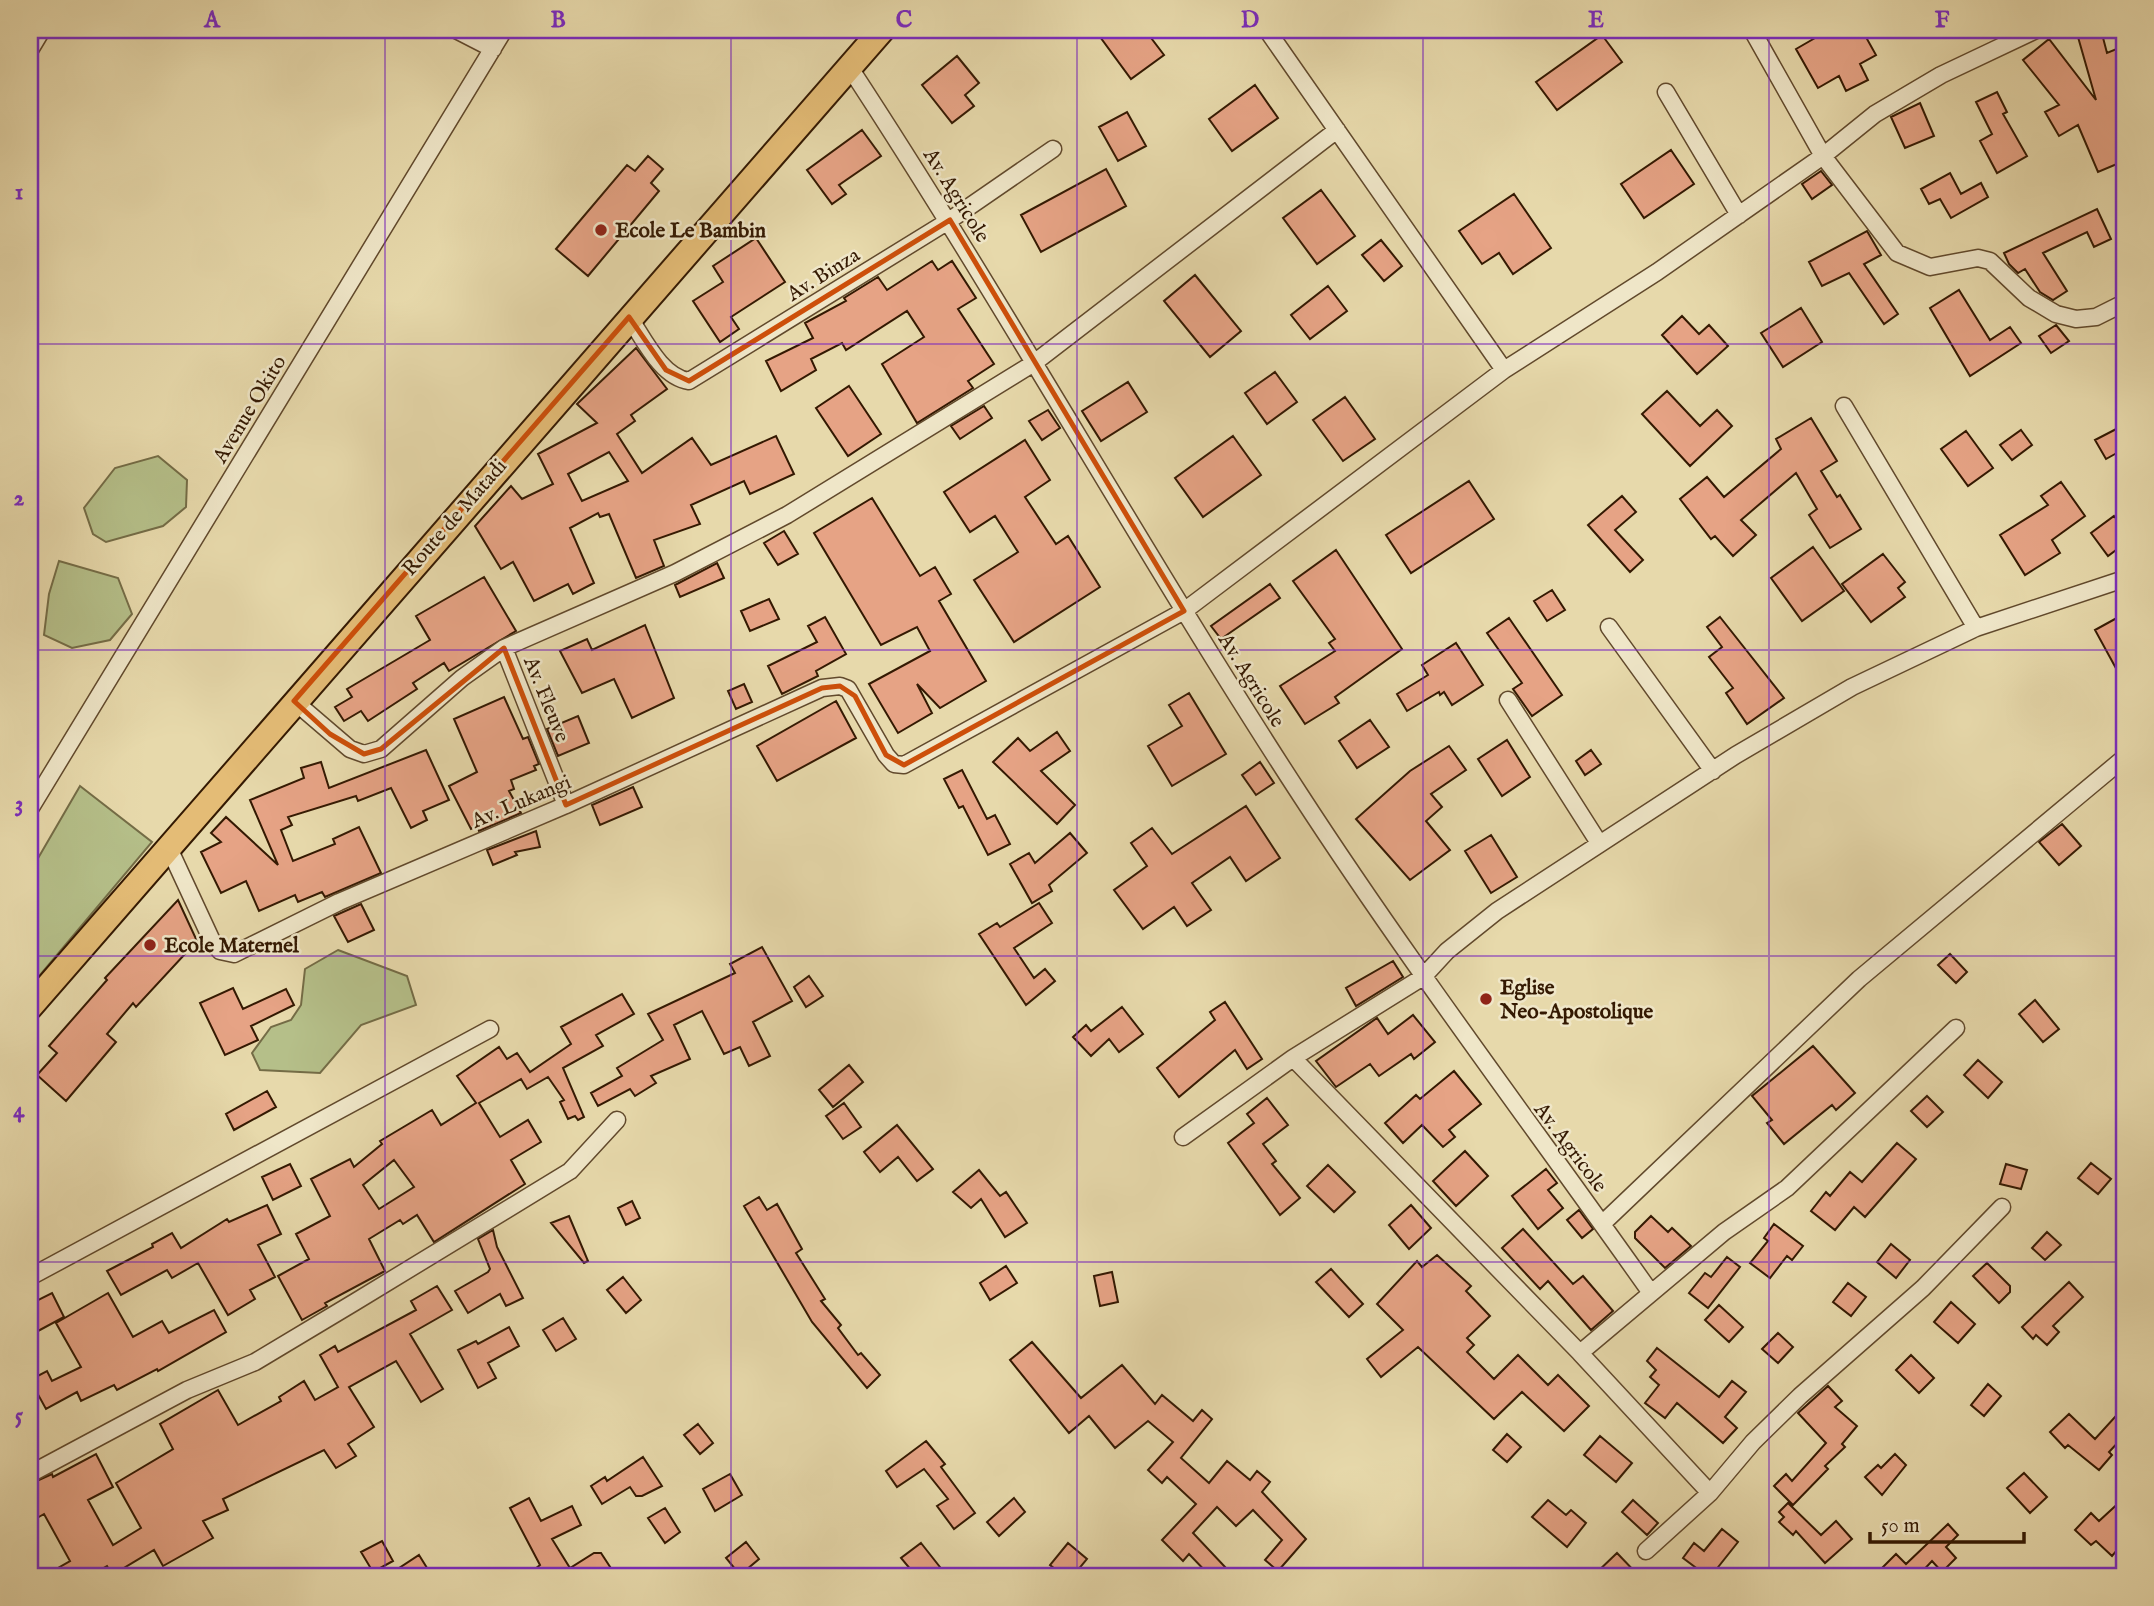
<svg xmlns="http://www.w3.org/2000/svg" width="2154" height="1606" font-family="'IM FELL English',serif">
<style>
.green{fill:#b5bf89;stroke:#746c46;stroke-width:2}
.building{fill:#e6a385;stroke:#341902;stroke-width:2;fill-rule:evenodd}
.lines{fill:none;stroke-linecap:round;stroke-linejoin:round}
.street-casing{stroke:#61492c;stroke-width:19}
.primary-casing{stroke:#341902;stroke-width:28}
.street{stroke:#efe6c8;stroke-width:16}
.primary{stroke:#e4bc76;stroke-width:24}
.marked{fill:none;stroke:#cd4f0a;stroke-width:5;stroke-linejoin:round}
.grid{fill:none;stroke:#7b2cbf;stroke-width:2;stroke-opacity:0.55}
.poi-dot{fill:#8f2418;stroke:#efe6c8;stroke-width:2.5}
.labels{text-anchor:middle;stroke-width:5;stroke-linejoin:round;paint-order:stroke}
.street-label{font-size:21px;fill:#341902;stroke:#efe6c8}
.poi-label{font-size:21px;font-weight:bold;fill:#341902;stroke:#efe6c8;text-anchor:start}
.neatline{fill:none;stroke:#7b2cbf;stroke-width:2.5}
.grid-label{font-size:23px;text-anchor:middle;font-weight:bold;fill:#7b2cbf}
</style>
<rect width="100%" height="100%" fill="#e7d9ab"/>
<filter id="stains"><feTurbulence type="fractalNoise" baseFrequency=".00286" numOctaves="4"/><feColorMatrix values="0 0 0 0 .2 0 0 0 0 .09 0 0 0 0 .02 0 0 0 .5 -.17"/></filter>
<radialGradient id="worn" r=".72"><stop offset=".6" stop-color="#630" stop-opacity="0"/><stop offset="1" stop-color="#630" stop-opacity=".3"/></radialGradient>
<path class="green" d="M158,456l29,24 -1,27 -23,19 -57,16 -13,-8 -9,-26 31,-40z
M59,561l59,17 14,36 -22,26 -38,8 -28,-13 5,-41z
M80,786l72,56 -122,145v-115z
M338,950l69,26 9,29 -55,20 -41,48 -60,-3 -8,-17 19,-26 20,-7 10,-15 4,-36z"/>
<path class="building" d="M1095,30h50l19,25 -33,24z
M1829,30h33l14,25 -16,9 8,16 -22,11 -7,-15 -21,12 -22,-39z
M2076,30h25l6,23 17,-7v115l-26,11 -20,-47 -19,11 -14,-24 14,-7 -36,-45 26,-21 47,61z
M1602,35l20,27 -65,48 -21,-28z
M957,56l22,27 -14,12 9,11 -22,17 -30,-38z
M1255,85l23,33 -46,33 -23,-32z
M1997,92l10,20 -4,2 24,42 -30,17 -17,-32 12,-7 -16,-32z
M1920,103l14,33 -29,12 -14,-31z
M1127,112l19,34 -28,15 -19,-34z
M862,130l19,26 -42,29 7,9 -14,10 -25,-34z
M1671,150l23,34 -50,34 -23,-34z
M648,156l15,13 -12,14 8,8 -71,85 -32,-27 71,-84 8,6z
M1106,169l20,37 -85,46 -20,-37z
M1821,171l11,14 -20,14 -10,-15z
M1950,173l11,21 20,-11 7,14 -37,21 -11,-19 -11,5 -8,-15z
M1321,190l34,46 -38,28 -34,-46z
M1514,194l37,54 -38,26 -14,-21 -17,11 -23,-33z
M2097,209l14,30 -17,8 -7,-15 -44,21 24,38 -14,9 -13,-8 -15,-23 -7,4 -9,-9 -5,-11z
M1867,231l14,24 -17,9 34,50 -14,10 -35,-51 -27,13 -13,-24z
M756,238l29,44 -54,35 8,12 -19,13 -27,-41 30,-19 -10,-16z
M1381,240l21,26 -18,15 -22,-26z
M932,261l6,9 14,-9 24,37 -18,11 36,55 -26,17 5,7 -56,35 -35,-59 42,-27 -17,-26 -61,39 -4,-7 -31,16 5,11 -35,21 -15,-30 47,-23 -8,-15 41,-22 -2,-3 34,-21 9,13z
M1195,275l46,56 -31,26 -46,-56z
M1328,286l19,25 -37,28 -19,-24z
M1959,290l31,50 20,-13 11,16 -51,33 -40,-68z
M1801,308l21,34 -39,25 -22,-34z
M1682,316l17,18 10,-9 19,21 -31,28 -35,-39z
M2056,325l13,16 -18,12 -12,-17z
M636,348l31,41 -36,26 4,6 -18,13 25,39 50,-35 19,27 65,-29 18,38 -44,20 -6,-13 -53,24 9,19 -46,16 10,26 -28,12 -27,-64 -9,3 -2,-4 -28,15 24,55 -21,11 -5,-10 -34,17 -21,-39 -12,7 -26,-43 36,-40 11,13 31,-15 -15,-30 59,-31 -20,-19zM609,452l19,29 -46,20 -14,-27z
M1275,372l22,30 -30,22 -22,-31z
M1128,382l19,30 -46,29 -19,-30z
M849,386l32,48 -33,22 -32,-48z
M1667,391l33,35 17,-16 15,16 -42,40 -48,-52z
M1345,397l30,42 -32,22 -30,-41z
M984,406l8,12 -32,21 -9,-13z
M1048,410l12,18 -18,12 -13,-19z
M1811,418l26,43 -16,10 16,26 3,-2 21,34 -31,19 -21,-33 8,-6 -21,-36 -55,47 15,15 -23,21 -18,-20 -4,3 -31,-40 27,-22 17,20 57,-48 -5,-10z
M2124,425v24l-18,10 -11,-19z
M2021,430l11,15 -20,15 -12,-15z
M1966,431l27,37 -25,18 -27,-37z
M1233,436l28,39 -58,42 -28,-39z
M1025,440l25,40 -25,17 31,47 12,-8 32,51 -86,55 -40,-62 44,-28 -23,-36 -25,16 -26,-40z
M1469,481l25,38 -83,54 -25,-38z
M2061,482l24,34 -33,24 8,13 -35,22 -25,-40 48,-30 -7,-9z
M1622,496l14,16 -21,18 28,30 -13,12 -42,-47z
M872,498l48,78 15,-9 16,27 -12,7 47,80 -46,27 -23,-24 15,29 -34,20 -29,-49 61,-33 -13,-24 -36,18 -67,-112z
M2114,516l10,13v15l-16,12 -17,-23z
M784,531l14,23 -20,11 -14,-22z
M1813,547l31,44 -42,30 -31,-43z
M1336,550l66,99 -67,48 4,6 -34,21 -25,-38 55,-35 -6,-8 6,-4 -42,-58z
M1883,554l22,28 -7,6 7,9 -34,25 -29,-38z
M717,563l7,15 -44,19 -5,-12z
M484,577l32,54 -67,40 -5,-8 -31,20 4,6 -49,32 -7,-10 -17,10 -9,-14 17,-10 -5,-8 83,-49 -14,-24z
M1270,584l10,14 -59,41 -10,-13z
M1552,590l13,20 -18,11 -13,-20z
M769,599l10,20 -29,12 -9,-20z
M2124,614v69l-29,-53z
M825,617l21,37 -30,17 2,5 -36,18 -14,-28 49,-24 -9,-16z
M1720,617l64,81 -37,26 -21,-31 7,-5 -24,-31 13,-10 -15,-20z
M1509,618l53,77 -30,21 -19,-27 9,-6 -35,-50z
M645,625l29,73 -42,20 -18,-39 -32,14 -22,-42 27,-12 5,11z
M1456,643l27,42 -31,20 -8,-13 -4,3 -1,-3 -32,19 -10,-17 31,-19 -6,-10z
M744,684l8,18 -16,7 -8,-18z
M1189,693l37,61 -54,32 -24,-40 34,-20 -13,-21z
M504,697l19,42 5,-2 11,27 -5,2 2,4 -25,10 3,9 -5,2 12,22 -42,18 -2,-5 -6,3 -22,-43 28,-14 -23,-53z
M836,701l20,37 -79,43 -20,-35z
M578,716l11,27 -31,13 -11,-27z
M1370,720l19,27 -32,21 -18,-27z
M1057,732l13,19 -29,20 34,34 -18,19 -64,-62 25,-24 12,13z
M1507,740l23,37 -28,19 -24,-37z
M1449,746l17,24 -35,24 11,13 -16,14 24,29 -40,30 -54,-61 54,-48z
M426,750l23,50 -26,11 4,9 -16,8 -20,-40 -33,13 -2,-5 -68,21 4,8 -11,5 12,31 42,-17 -2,-5 26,-12 22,46 -56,24 -3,-5 -24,10 -3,-7 -36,16 -13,-30 -25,12 -20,-41 20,-10 -10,-9 15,-16 52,48 -28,-65 54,-22 -3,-10 20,-6 8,26z
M1591,750l10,14 -16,11 -9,-14z
M1260,762l14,21 -18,12 -14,-20z
M962,770l25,49 8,-4 15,29 -22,11 -25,-49 -4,2 -15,-29z
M633,787l9,20 -42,18 -8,-20z
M1246,806l34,52 -34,23 -16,-24 -38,26 19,27 -24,16 -13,-19 -31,22 -29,-39 33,-24 -16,-23 21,-15 20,26z
M2062,824l19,22 -22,19 -20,-23z
M536,831l4,16 -25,5 2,3 -24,10 -6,-15z
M1070,833l17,20 -38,32 3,6 -20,12 -22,-39 19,-11 6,10z
M1491,835l26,42 -26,16 -26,-42z
M178,900l19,41 -61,66 -3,-4 -26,31 9,8 -50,59 -29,-26 20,-22 -8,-7 58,-66 -2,-2z
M1039,903l13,20 -38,25 20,30 11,-9 10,12 -29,24 -47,-71 18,-11 3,4z
M361,904l13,26 -26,12 -14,-26z
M762,947l30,54 -39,21 17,34 -21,10 -9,-19 -16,7 -22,-43 -28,14 16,34 -39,17 5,7 -21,13 -5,-7 -32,17 -7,-13 31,-17 -5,-8 46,-28 -15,-26 87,-41 -5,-9z
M1950,954l17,18 -11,11 -18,-18z
M1393,961l10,16 -47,29 -10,-18z
M809,976l14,20 -17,11 -12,-20z
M233,988l10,21 43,-20 8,16 -43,21 7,14 -33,15 -25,-52z
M622,994l12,20 -38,21 7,11 -40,22 21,49 -6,3 -3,-4 -7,3 -8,-17 4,-2 -16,-23 -21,12 -6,-10 -42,24 21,34 28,-17 13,22 -30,18 14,24 -91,58 -17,-27 -14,9 -3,-4 -31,19 16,32 -60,32 2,3 -25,14 -24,-44 31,-17 -13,-25 34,-18 -19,-37 39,-20 4,8 28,-23 -2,-3 52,-31 9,15 35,-22 -19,-27 42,-29 8,12 10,-6 13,19 41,-28 -10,-17zM394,1160l20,27 -35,22 -16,-24z
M2035,1000l24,29 -16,13 -24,-28z
M1225,1002l37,57 -15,10 -12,-19 -56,47 -22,-29 58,-48 -5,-8z
M1122,1007l21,27 -24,18 -10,-13 -18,17 -18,-19 13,-12 5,6z
M1413,1015l22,27 -21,17 -3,-5 -32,22 -9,-12 -34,23 -20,-26 61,-43 11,16z
M1813,1046l42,47 -19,17 -4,-5 -48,39 -17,-21 5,-3 -20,-24z
M1978,1060l24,22 -14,16 -24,-23z
M849,1065l14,17 -30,25 -14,-17z
M1454,1071l27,33 -32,26 6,7 -12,10 -21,-22 -19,18 -18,-20 31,-28 4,4z
M267,1091l9,16 -42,23 -8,-16z
M1927,1096l16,16 -16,15 -16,-16z
M1267,1098l21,27 -25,19 13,17 -4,3 28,34 -20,17 -52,-72 26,-20 -7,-9z
M844,1103l17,24 -18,12 -17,-23z
M897,1125l36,44 -16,12 -19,-24 -18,15 -16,-20z
M1897,1143l19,16 -51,58 -11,-10 -19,23 -24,-19 15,-19 4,4 20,-24 12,10z
M1465,1151l23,25 -32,30 -23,-25z
M2091,1163l20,16 -13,15 -20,-16z
M290,1164l11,22 -28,14 -11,-23z
M2006,1164l21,6 -6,19 -21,-5z
M1328,1165l27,27 -21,20 -27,-26z
M1546,1169l11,14 -9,7 15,18 -25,21 -26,-33z
M979,1170l21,26 6,-4 21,31 -22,14 -24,-38 -10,9 -18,-16z
M759,1197l8,13 10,-6 25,45 -6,4 29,46 -4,2 20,24 -3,3 20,27 3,-2 19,22 -13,13 -55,-66 -68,-116z
M632,1201l8,17 -14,7 -8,-17z
M267,1205l14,29 -23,11 17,32 -25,13 5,9 -27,16 -30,-52 -26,15 -5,-8 -46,25 -14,-24 46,-24 -1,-3 20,-11 9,15 46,-29 2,3z
M1411,1205l20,23 -22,21 -20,-24z
M1579,1210l14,19 -11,9 -15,-18z
M569,1216l19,45 -4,2 -33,-40z
M1651,1216l17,16 4,-4 19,18 -26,22 -30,-30v-6z
M1774,1224l29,22 -11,14 -5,-4 -17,22 -20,-15 18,-22 -4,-3z
M1523,1229l50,55 10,-8 30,35 -22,19 -43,-49 -8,8 -38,-41z
M493,1230l4,17 26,51 -17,8 -6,-12 -32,19 -13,-22 33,-19 2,-3 -12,-30z
M2047,1232l14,13 -16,15 -13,-12z
M1891,1244l19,16 -14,18 -19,-16z
M1437,1255l34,31 -5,5 24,25 -23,22 7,7 -7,7 27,27 24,-24 30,30 10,-10 31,31 -25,25 -42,-39 -28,27 -76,-72 -37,30 -14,-18 36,-29 -26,-26 40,-43 5,6z
M1727,1257l13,10 -32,41 -19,-15 16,-20 6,4z
M1987,1263l23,23v6l-11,11 -26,-27z
M1006,1266l11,17 -27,17 -10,-17z
M1331,1269l32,35 -14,13 -33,-35z
M1112,1272l6,30 -18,4 -6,-30z
M623,1277l18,23 -15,13 -19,-23z
M2069,1282l14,15 -30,29 6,6 -12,13 -11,-10 -3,4 -11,-12z
M1848,1283l18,14 -15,19 -18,-14z
M437,1286l15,24 -42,24 33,55 -22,13 -25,-41 -47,26 25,40 -26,17 8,12 -20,12 -12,-18 -101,49 5,11 -25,11 10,17 -50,28 -9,-16 -42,25 -5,-9 -18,10h-45l26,-15 -26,-47 -14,8v-38l22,-10 1,3 43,-23 17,33 -25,13 25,45 28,-17 -25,-45 57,-34 -13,-25 58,-34 20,35 43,-24 -2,-4 25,-16 11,19 23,-13 -18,-32 15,-9 3,6 78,-42 -5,-9z
M52,1293l12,24 -26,14 -8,-17v-10z
M108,1293l25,44 29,-16 7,12 45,-23 12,22 -68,39 -1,-2 -40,21 -3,-5 -33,16 -4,-9 -31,17 -16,-29 17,-9 5,10 29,-14 -25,-44z
M1951,1302l24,22 -17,19 -24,-21z
M1719,1305l24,22 -14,15 -24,-22z
M563,1318l13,21 -20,12 -13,-21z
M509,1327l10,19 -31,17 8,15 -18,10 -20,-38 18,-9 2,3z
M1778,1333l15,14 -15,16 -16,-14z
M1032,1342l49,56 41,-33 33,39 7,-9 31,26 9,-11 10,9 -31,39 28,25 18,-22 23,19 7,-9 13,11 -8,10 44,47 -28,32 -13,-11 17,-20 -29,-30 -17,16 -19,-19 -24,26 33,35 -8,8h-8l-21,-22 -6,7 -21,-21 34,-36 -29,-27 -5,6 -14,-13 25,-28 -25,-21 -33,27 -26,-32 -20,17 -59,-73z
M1657,1348l62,49 13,-16 14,11 -21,25 12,11 -14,15 -46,-40 -12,15 -20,-15 14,-18 -9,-8 6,-7 -9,-9z
M1911,1355l23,23 -15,15 -23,-23z
M1988,1384l13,12 -17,20 -13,-11z
M1828,1386l14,15 -7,6 22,19 -15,18 3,3 -20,19 3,3 -35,36 -19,-19 12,-12 6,7 34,-38 -28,-30z
M2124,1407v29l-15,16 3,3 -13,15 -31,-25 -3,3 -15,-16 19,-18 26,25z
M698,1424l15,19 -13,11 -16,-19z
M1507,1434l14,13 -14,15 -14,-12z
M1600,1436l32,27 -16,19 -32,-27z
M926,1441l19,23 -4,3 34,46 -21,16 -17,-23 11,-7 -24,-30 -27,18 -11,-16z
M1895,1454l11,11 -24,30 -17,-18 13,-12 3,3z
M643,1457l19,29 -20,10h-6l-6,-9 -28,17 -11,-18 14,-9 2,4z
M2024,1473l23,24 -17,16 -23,-25z
M730,1474l12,21 -27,16 -12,-22z
M529,1498l12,23 31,-15 9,19 -29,14 18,29 24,-15h7l15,23h-90l14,-11 -30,-57z
M1014,1498l11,14 -26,24 -12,-14z
M2124,1498v44l-12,14 -16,-15 -5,4 -16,-15 16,-17 8,8z
M1548,1500l18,15 5,-5 15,13 -19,24 -35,-30z
M1633,1500l25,23 -11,12 -25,-23z
M1788,1503l33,32 15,-14 16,18 -27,24 -29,-32 -3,4 -14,-13 5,-5 -5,-5z
M665,1508l15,24 -15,11 -17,-25z
M1948,1524l10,11 -12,12 10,11 -14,14 -10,-11 -14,15h-44l22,-22 10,10z
M1722,1529l16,13 -27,34h-4l-24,-18 11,-15 10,8z
M382,1541l11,20 -20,11 -12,-20z
M746,1542l13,17 -19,16 -14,-17z
M921,1543l26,33h-31l-15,-18z
M1068,1543l19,16 -14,17h-9l-14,-11z
M1617,1553l22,23h-46z
M419,1555l13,21h-45z"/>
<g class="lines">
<defs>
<path id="street" d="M456,30l37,19
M1267,30l237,340
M1752,30l71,126 74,97 33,14 48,-9 12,3 39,37 27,16 20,5 20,-2 28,-14
M30,50l12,-20
M850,68c156,238 294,487 449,725 111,171 234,333 352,500
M1666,92l73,123
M629,317c15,22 32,60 60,64l261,-161 103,-71
M1844,406l132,222
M1609,627l104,144
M504,648l62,157
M1508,700l91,143
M294,701l56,48 14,5 17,-5 81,-71 42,-30 171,-75 112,-58 247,-152 303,-233
M30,809l474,-779
M168,846l45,97 7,8 14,3 105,-52 227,-97 256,-117 18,-2 8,3 38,66 8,9 10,1 280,-154 320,-241 153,-98 166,-116 52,-42 66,-39 95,-45
M1293,1058l287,295 130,140
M1183,1137l110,-79 130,-81 24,-26 50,-40 239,-156 116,-68 124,-59 148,-49
M1602,1224l257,-245 265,-221
M30,1277l460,-248
M1580,1353l144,-121 63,-44 169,-160
M30,1474l157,-84 68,-28 100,-60 215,-131 47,-51
M1646,1551l64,-58 43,-51 47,-46 123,-108 79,-81"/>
<path id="primary" d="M30,1007l852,-977"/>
</defs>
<use href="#street" class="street-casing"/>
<use href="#primary" class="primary-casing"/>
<use href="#street" class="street"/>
<use href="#primary" class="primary"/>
</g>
<path class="marked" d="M950,220l234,391 -280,154 -18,-10 -31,-59 -15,-10 -18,2 -256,117 -62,-157 -123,101 -17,5 -34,-20 -36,-33 335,-384 37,53 23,11z"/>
<path class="grid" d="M385,30v1546M731,30v1546M1077,30v1546M1423,30v1546M1769,30v1546M30,344h2094M30,650h2094M30,956h2094M30,1262h2094"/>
<g class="poi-dot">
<circle cx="601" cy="230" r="7"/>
<circle cx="150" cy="945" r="7"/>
<circle cx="1486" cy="999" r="7"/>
</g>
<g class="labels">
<g class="street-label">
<text transform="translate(957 195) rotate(58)" y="7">Av. Agricole</text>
<text transform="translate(823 274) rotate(-32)" y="7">Av. Binza</text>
<text transform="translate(249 409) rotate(-59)" y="7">Avenue Okito</text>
<text transform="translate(454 517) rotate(-49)" y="7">Route de Matadi</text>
<text transform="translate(1252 680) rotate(58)" y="7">Av. Agricole</text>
<text transform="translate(547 699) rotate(68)" y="7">Av. Fleuve</text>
<text transform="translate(521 801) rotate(-23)" y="7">Av. Lukangi</text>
<text transform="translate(1571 1147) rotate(53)" y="7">Av. Agricole</text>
</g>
<g class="poi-label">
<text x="615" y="237">Ecole Le Bambin</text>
<text x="164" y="952">Ecole Maternel</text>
<text x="1500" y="994">Eglise<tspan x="1500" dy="24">Neo-Apostolique</tspan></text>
</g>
</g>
<rect width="2154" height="1606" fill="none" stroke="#e7d9ab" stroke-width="77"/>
<path d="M1870 1532v10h154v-10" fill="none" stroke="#341902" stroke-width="3.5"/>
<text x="1881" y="1532" font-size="21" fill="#341902" stroke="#efe6c8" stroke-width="5" paint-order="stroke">50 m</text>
<rect x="38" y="38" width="2078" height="1530" class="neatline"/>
<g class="grid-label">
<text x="212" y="27">A</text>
<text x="558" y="27">B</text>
<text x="904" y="27">C</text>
<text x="1250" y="27">D</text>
<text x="1596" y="27">E</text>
<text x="1942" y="27">F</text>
<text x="19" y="199">1</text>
<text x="19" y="505">2</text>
<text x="19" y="811">3</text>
<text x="19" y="1117">4</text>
<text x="19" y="1423">5</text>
</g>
<rect width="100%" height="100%" filter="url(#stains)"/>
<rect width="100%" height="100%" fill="url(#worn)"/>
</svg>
